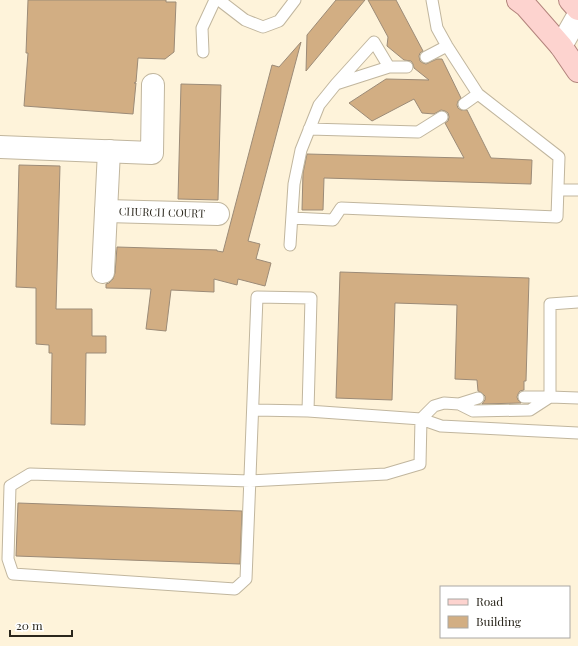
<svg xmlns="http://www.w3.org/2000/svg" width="578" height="646" font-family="'Playfair Display',serif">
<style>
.building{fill:#d2ae83;stroke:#9c8b77}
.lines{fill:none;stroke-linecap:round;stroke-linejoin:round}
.lane-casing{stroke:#c1b69e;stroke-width:13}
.street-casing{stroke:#c1b69e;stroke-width:24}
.primary-casing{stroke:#b2837c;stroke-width:24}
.lane{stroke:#fff;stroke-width:11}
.street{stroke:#fff;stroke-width:22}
.primary{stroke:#fdd3cf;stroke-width:22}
.labels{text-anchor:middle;stroke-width:3;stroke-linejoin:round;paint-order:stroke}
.street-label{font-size:11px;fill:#2a261c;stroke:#fff}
</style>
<rect width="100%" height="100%" fill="#fef3da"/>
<path class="building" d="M28,0h138v2h10l-2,50 -9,7 -27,-1 -2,24 -2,1h2l-3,31 -109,-8 4,-53h-2z
M336,0h29l-59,71 1,-36z
M368,0h28l27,51 -3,2 -1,3 1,5 3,2 3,1 11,-5h5l19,39 -3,3 -1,4 1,3 3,2h6l24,48 41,2 -1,24 -207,-6 -1,32h-21l1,-37 4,-19 157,4 -19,-35 3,-2 1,-4 -1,-4 -3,-2 -4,-1 -7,4 -12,-1 -8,-14 -42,22 -23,-18 37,-24 43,1 -15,-12 -1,-4 -2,-3 -7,-1 -17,-14 1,-9z
M301,42l-53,199 12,3 -4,15 15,4 -6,23 -27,-7 -1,6 -23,-6v13l-43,-2 -5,41 -20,-2 5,-40 -45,-1v-4l3,-1 4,-4 2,-6 2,-26 100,3v1l6,1 49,-187 7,2z
M181,84l40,1 -3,115 -40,-1z
M19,165l41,1 -4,143h36v27h14v17h-20l-1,72 -34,-1 1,-71h-3v-8l-13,-1v-56l-20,-1z
M340,272l189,6 -3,103h-2v9l-4,1 -2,3 -1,3 1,3 3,3 -39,1 3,-4v-4l-3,-3 -4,-2 -1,-11 -22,-1 2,-74 -62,-2 -3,97 -56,-2z
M18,503l224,8 -2,53 -224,-8z"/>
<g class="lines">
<defs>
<path id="lane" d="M219,0l26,20 18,7 16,-6 16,-21
M203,52l-1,-24 13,-28
M426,57l21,-11
M336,84l53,-17h18
M464,104l14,-10
M309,129l109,3 24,-15
M558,190h20
M292,218l41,2 8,-12 216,9 2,-60 -81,-63 -31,-48 -10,-18 -5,-28
M290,245l4,-61 7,-34 18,-45 17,-21 38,-42 15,25
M524,397h26v-93l28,-2
M459,404l19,-6
M253,410l55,1 3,-113 -54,-1 -11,282 -11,10 -222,-15 -5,-15 2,-73 20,-12 220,7 136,-7 34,-10 1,-45 13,-13 10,-3 15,1 14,7 57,-1 20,-13 28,1
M308,411l113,8 20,7 137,7"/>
<g id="street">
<path d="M561,46l17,-30"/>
<path d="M0,147l152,6 1,-68"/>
<path id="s1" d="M106,211l112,3"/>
<path d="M103,272l6,-121"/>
</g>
<path id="primary" d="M518,0l8,6 35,40 17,25
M570,0l8,9"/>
</defs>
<use href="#lane" class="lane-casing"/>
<use href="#street" class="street-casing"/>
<use href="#primary" class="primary-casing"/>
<use href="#lane" class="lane"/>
<use href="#street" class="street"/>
<use href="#primary" class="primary"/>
</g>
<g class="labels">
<g class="street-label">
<text dy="4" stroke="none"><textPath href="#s1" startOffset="56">CHURCH COURT</textPath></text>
</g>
</g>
<rect x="440" y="586" width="130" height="52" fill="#ffffff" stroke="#aaa8a4"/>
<rect x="448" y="599" width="20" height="6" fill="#fdd3cf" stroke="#aaa8a4"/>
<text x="476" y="606" font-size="12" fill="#2a261c">Road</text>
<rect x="448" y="616" width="20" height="12" fill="#d2ae83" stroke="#aaa8a4"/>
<text x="476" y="626" font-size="12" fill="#2a261c">Building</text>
<path d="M10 630v6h62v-6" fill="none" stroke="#2a261c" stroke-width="2"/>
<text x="16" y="630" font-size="12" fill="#2a261c" stroke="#ffffff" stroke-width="3" paint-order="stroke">20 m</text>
</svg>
